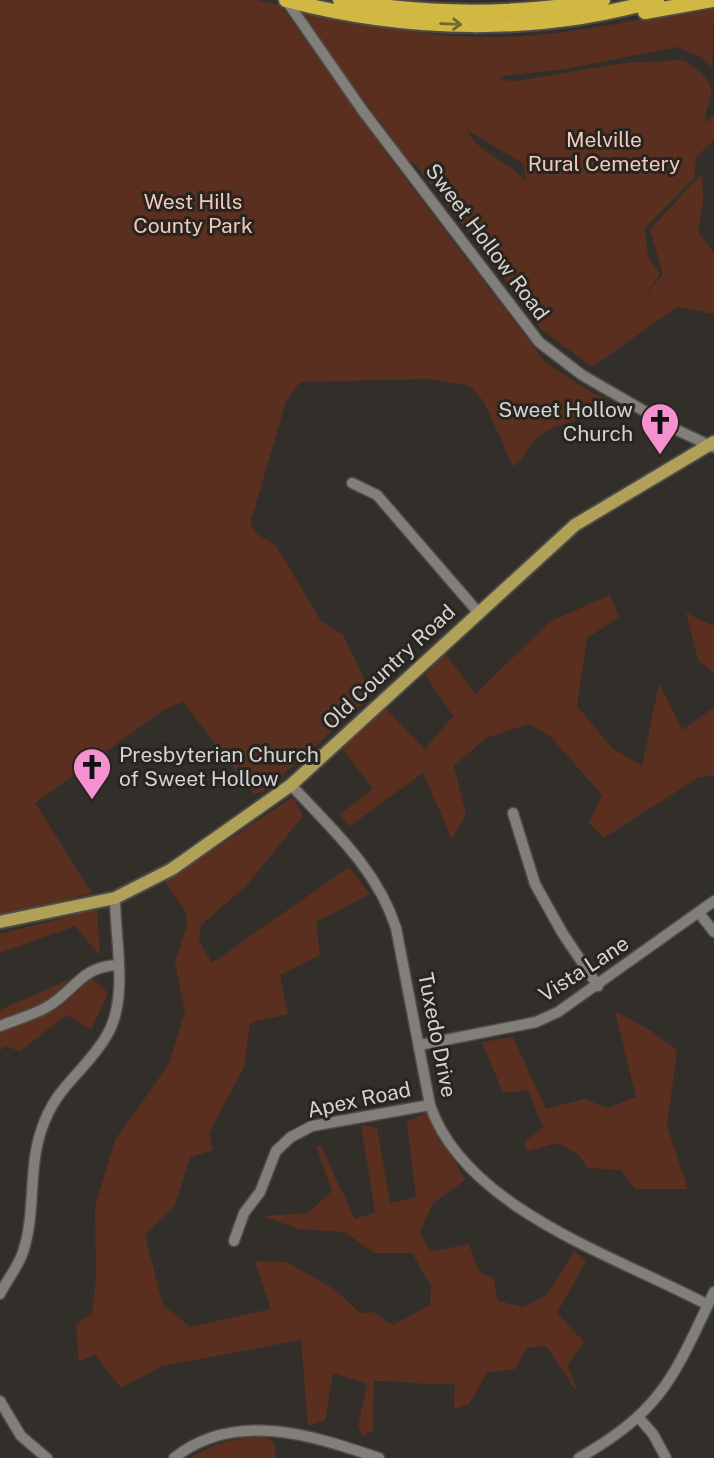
<svg xmlns="http://www.w3.org/2000/svg" width="714" height="1458" font-family="'Public Sans',sans-serif">
<style>
.green{fill:#5b2f1f;fill-rule:evenodd}
.lines{fill:none;stroke-linecap:round;stroke-linejoin:round}
.minor-casing{stroke:#4e4c48;stroke-width:13}
.major-casing{stroke:#4e4c48;stroke-width:16}
.highway-casing{stroke:#4e4c48;stroke-width:18}
.minor{stroke:#827e79;stroke-width:10}
.major{stroke:#b1a158;stroke-width:12}
.highway{stroke:#d1b842;stroke-width:14}
.oneway{stroke:#746730}
.labels{text-anchor:middle;stroke-width:6;stroke-linejoin:round;paint-order:stroke}
.park-label{font-size:21px;fill:#f4c8b9;stroke:#282521}
.street-label{font-size:21px;fill:#d5d3d0;stroke:#282521}
.poi-label{font-size:21px;fill:#d5d3d0;stroke:#282521;text-anchor:end}
</style>
<rect width="100%" height="100%" fill="#322f2b"/>
<path class="green" d="M0,0h257l24,6 107,150 158,207 46,30 14,5 -3,14c-20,8 -47,11 -64,24 -11,8 -14,25 -26,30l-29,-64 -14,-16 -38,-7 -132,3 -14,19 -36,123 7,10 19,12 45,75 22,14 23,48 -3,20 -97,87 -12,4 -71,-92 -21,9 -127,92 57,90 -92,24z
M714,6l-2,61 -11,-10 -24,-10 -112,22 -62,7 -4,4 17,1 108,-18 60,-3c11,9 30,19 27,36 -1,11 -8,15 -5,27l8,-9v26l-18,17 -2,21 -49,50 3,29 12,17 -19,27 22,-27 -13,-44 52,-57 1,27 -5,32 16,21v61l-37,-7 -85,60 -51,-38 -55,-76 12,-16 -17,12 -65,-84 -8,-5 -110,-149c62,12 126,26 190,26 75,1 152,-19 226,-31zM467,130l57,34 2,18c-16,-20 -50,-31 -59,-52z
M610,595l9,22 -32,21 -10,68 35,42 30,18 17,-82 23,46 31,-22 1,-5v73l-15,1 -95,61 -15,-15 13,-28 -53,-60 -20,-11 -43,14 -32,28 12,48 -14,25 -29,-66 -73,53 -11,-11 34,-26 -31,-40 43,-41 40,41 28,-33 -28,-41 20,-22 30,41 76,-73z
M686,613l28,13v47l-16,-13z
M293,797l10,19 -57,70 -45,39 -2,16 13,22 137,-96 21,27 -54,28 4,33 -40,20 8,39 -38,9 -6,44 -35,66 4,17 -23,7 -15,49 -30,29 18,70 27,22 81,-18 -16,-48 32,1 47,27 26,24 13,-1 20,13 37,-20 1,-19 -19,-33h-37l-31,-21 -45,-3 -36,-13 45,-3 24,-22 -16,-45h5l34,73 20,-7 -14,-87 16,3 13,75 26,-6 -9,-75 20,-10 38,68 -32,23 -13,28 10,21 39,-8 10,28 14,5 5,24 25,6 24,-12 27,-44 12,10 -29,52 27,29 -17,23 12,30 -33,-49 -19,2 -12,21 -28,4 -18,31 -15,5 1,-25c-28,2 -53,-4 -81,-3l-1,49 -10,7 -5,-10 9,-43 -34,-11 -8,47 -17,6 -7,-86 -139,26 -41,22 -26,-33 -16,6 -3,-37 16,-10 4,-37 -1,-70 20,-67 54,-76 16,-52 -10,-50 12,-37 -1,-13 -21,-30z
M97,909l3,47 -25,-30 -75,27v-19z
M86,972l22,21 -17,37 -24,-15 -47,36 -16,-5 -4,5v-41z
M615,1011l35,19 27,20 -10,76 21,63h-53l-14,-19 -33,-2 -11,-15 -20,-10 -30,8 -2,-10 18,-14 -15,-37 -25,3 -21,-51 31,-5 33,72 38,-10 24,9 28,-11z
M261,1434l13,9 2,15h-87l28,-14z"/>
<g class="lines">
<defs>
<path id="minor" d="M286,0l77,111 176,231 43,33 95,55 36,17
M352,483l25,12 100,116
M291,785c41,44 86,84 105,143l34,177c35,104 188,152 278,200
M513,813l22,71 28,50 35,52
M699,913l15,19
M0,1026c15,-6 33,-11 47,-19 28,-16 33,-40 70,-42
M420,1045l116,-23 22,-10 156,-111
M234,1241l10,-28 16,-21 16,-41 15,-14 21,-11 118,-21
M0,1294c7,-14 18,-27 23,-42 13,-39 5,-82 18,-121 15,-47 45,-59 66,-96 22,-37 8,-95 8,-137
M0,1401l21,35 26,22
M639,1418l14,16 13,24
M174,1458c61,-49 140,-22 205,0
M579,1458c84,-48 95,-82 135,-166"/>
<path id="major" d="M0,922l115,-24 57,-29 119,-84 284,-260 139,-83"/>
<path id="highway" d="M286,0c121,32 251,35 371,0
M340,0c87,15 175,16 263,0
M645,12l67,-12"/>
</defs>
<use href="#minor" class="minor-casing"/>
<use href="#major" class="major-casing"/>
<use href="#highway" class="highway-casing"/>
<use href="#minor" class="minor"/>
<use href="#major" class="major"/>
<use href="#highway" class="highway"/>
</g>
<defs><path id="oneway-shaft" d="M-6 0H5M1.5-3L5.5 0L1.5 3" fill="none" stroke-width="1.6" stroke-linecap="round" stroke-linejoin="round" transform="scale(1.75)"/></defs>
<use class="oneway" href="#oneway-shaft" transform="translate(451 24) rotate(2)"/>
<defs>
<symbol id="church-pin" viewBox="-11 -11 22 30"><path d="M0 17L-7.5 6A9.5 9.5 0 1 1 7.5 6Z" fill="#f690d0" stroke="#282521"/><path d="M-1.2-6h2.4v3.5h3.3v2.4h-3.3V6h-2.4V-.1h-3.3v-2.4h3.3Z" fill="#111"/></symbol>
</defs>
<g fill-rule="evenodd">
<use href="#church-pin" x="638" y="400" width="44" height="60"/>
<use href="#church-pin" x="70" y="745" width="44" height="60"/>
</g>
<g class="labels">
<g class="park-label">
<text x="604" y="147">Melville<tspan x="604" dy="24">Rural Cemetery</tspan></text>
<text x="193" y="209">West Hills<tspan x="193" dy="24">County Park</tspan></text>
</g>
<g class="street-label">
<text transform="translate(487 242) rotate(53)" y="7">Sweet Hollow Road</text>
<text transform="translate(389 667) rotate(-43)" y="7">Old Country Road</text>
<text transform="translate(584 969) rotate(-33)" y="7">Vista Lane</text>
<text transform="translate(437 1035) rotate(79)" y="7">Tuxedo Drive</text>
<text transform="translate(359 1100) rotate(-12)" y="7">Apex Road</text>
</g>
<g class="poi-label">
<text x="633" y="417">Sweet Hollow<tspan x="633" dy="24">Church</tspan></text>
<text x="119" y="762" text-anchor="start">Presbyterian Church<tspan x="119" dy="24">of Sweet Hollow</tspan></text>
</g>
</g>
</svg>
